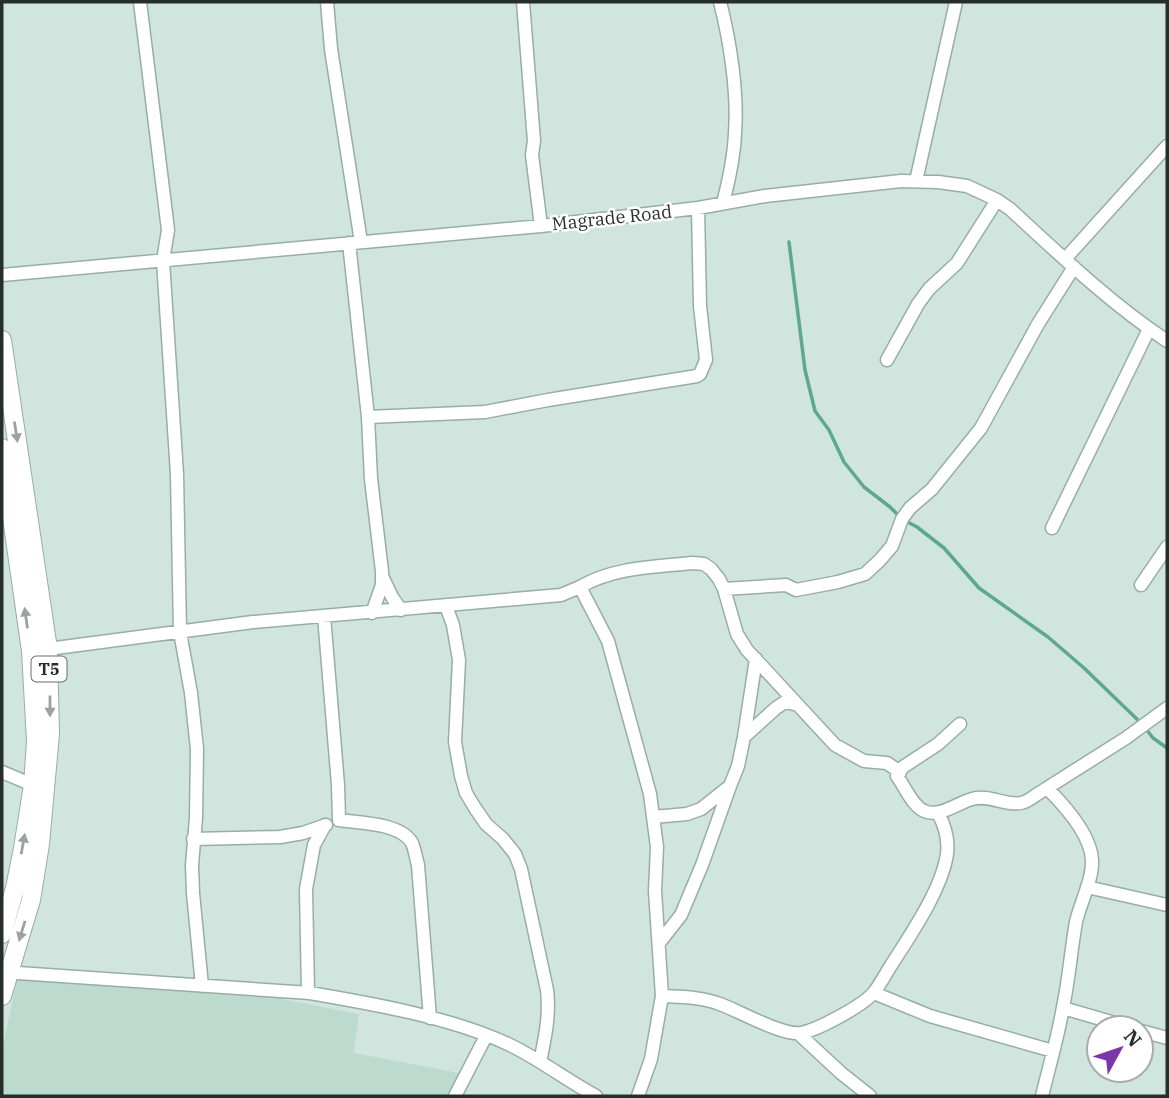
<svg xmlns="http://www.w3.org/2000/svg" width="1169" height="1098" font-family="'IBM Plex Serif',serif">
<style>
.built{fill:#bddacf}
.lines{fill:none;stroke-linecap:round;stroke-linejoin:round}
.stream{stroke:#5ea790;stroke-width:3.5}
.minor-casing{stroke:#98ada5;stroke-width:15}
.highway-casing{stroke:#98ada5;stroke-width:20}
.minor{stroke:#fff;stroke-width:12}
.highway{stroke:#fff;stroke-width:18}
.oneway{fill:#9da1a0}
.labels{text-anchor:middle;stroke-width:5;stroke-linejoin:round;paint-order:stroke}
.shield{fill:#fff;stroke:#676d6b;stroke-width:2}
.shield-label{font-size:16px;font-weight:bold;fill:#262e2b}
.street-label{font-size:18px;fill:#262e2b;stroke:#fff}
</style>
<rect width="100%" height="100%" fill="#d0e5dd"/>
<path class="built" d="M17,979l249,17 93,18 -5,39 105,20 -10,23h-447v-44z"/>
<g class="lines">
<path class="stream" d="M789,242l16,128 10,41 14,19 15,32 20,25 26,20 12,12 15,8 27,21 35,40 69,49 36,31 57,55
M1146,729l7,9 14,10"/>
<defs>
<path id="minor" d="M140,2l28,228 -5,31 14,213 3,158 11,61 6,56 -1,69 -4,47 1,28 9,93
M327,2l4,47 30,193
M523,2l11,139 -2,14 9,71
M720,2c10,39 18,90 15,131 -1,24 -6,47 -12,70
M916,181l40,-179
M349,243l19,174 3,62 11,92v14l-10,28
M1065,259l102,-113
M2,275l539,-49 157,-18 67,-12 136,-15 37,1 29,4 30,14 13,9c50,46 100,94 157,132
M887,360l31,-56 11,-15 28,-26 40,-63
M368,417l117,-5 63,-12 149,-24 3,-2 6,-14 -6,-54 -2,-98
M1052,528l97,-199
M382,576l10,21 9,13
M1141,585l26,-38
M580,587c34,-20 75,-20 113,-24l11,1 7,5 8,10 5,10 13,45 10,16 88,95 29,16 23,2 13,9
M724,589l62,-4 10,5 42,-8 27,-8 15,-14 12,-14 10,-27 8,-11 22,-19 49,-61 57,-104 36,-57
M446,606l7,19 6,35 -4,82 6,34 5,17 9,15 11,16 17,15 12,15 6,15 26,121c3,25 -2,48 -7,72
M324,616l14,169 1,35c21,3 62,3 73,23 3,7 4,15 6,22l12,153
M48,649l205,-27 308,-27 19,-8 28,54 42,153 7,53 -2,44 7,105 -11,63 -13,37
M960,724l-22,20 -35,23 -6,9c8,11 15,29 27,35 16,7 33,-8 48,-12 17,-5 33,7 49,4 5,-1 11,-5 15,-8l90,-57 41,-30
M744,737l32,-29 9,-6 13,3
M2,772l31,13
M653,817l34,-3 14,-5 29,-23 8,-20 6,-29 12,-78
M193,839l87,-2 23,-4 23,-8
M1087,887l80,18
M659,943l22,-28 21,-50 28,-79
M9,971l9,2 292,20c64,11 139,24 198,51 30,14 58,36 88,52
M308,993l-2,-104 8,-44 11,-20
M874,993l56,23 123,35
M662,996c20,1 39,1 58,8 19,7 63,32 81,29 16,-3 64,-28 74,-42 6,-8 11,-18 17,-27 19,-30 50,-75 55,-110 2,-15 -2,-28 -9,-41
M1063,1008l69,20
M1141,1031l26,7
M799,1034l42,39 29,23
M455,1096l31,-60
M1042,1096c7,-29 16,-59 21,-89 6,-28 8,-57 13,-85 4,-19 17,-42 16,-62 -1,-25 -28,-55 -45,-72"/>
<path id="highway" d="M2,340l46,309 2,85 -10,110 -9,56 -29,96
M2,448l29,203 5,90 -3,44 -10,63 -8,40 -13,46"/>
</defs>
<use href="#minor" class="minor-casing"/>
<use href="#highway" class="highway-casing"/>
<use href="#minor" class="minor"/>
<use href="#highway" class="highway"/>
</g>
<defs><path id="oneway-solid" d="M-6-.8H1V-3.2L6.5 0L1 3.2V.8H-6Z" transform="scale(1.75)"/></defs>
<g class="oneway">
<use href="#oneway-solid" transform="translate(16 432) rotate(81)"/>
<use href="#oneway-solid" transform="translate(26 618) rotate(-98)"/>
<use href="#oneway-solid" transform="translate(50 706) rotate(90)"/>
<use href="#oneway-solid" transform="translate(23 844) rotate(-80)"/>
<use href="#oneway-solid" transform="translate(22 931) rotate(107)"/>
</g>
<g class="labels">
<rect class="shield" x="31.5" y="656.5" width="35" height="25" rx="5"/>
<g class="shield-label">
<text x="49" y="675">T5</text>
</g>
<g class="street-label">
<text transform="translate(612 218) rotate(-6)" y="6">Magrade Road</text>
</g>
</g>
<rect width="1169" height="1098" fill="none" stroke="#262e2b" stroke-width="7"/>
<g transform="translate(1120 1049) rotate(50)"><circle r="33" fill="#ffffff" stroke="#a8abaa" stroke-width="2"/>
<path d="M0-5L12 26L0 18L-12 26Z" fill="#7c36a9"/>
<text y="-10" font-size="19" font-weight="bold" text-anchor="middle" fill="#262e2b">N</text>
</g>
</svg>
